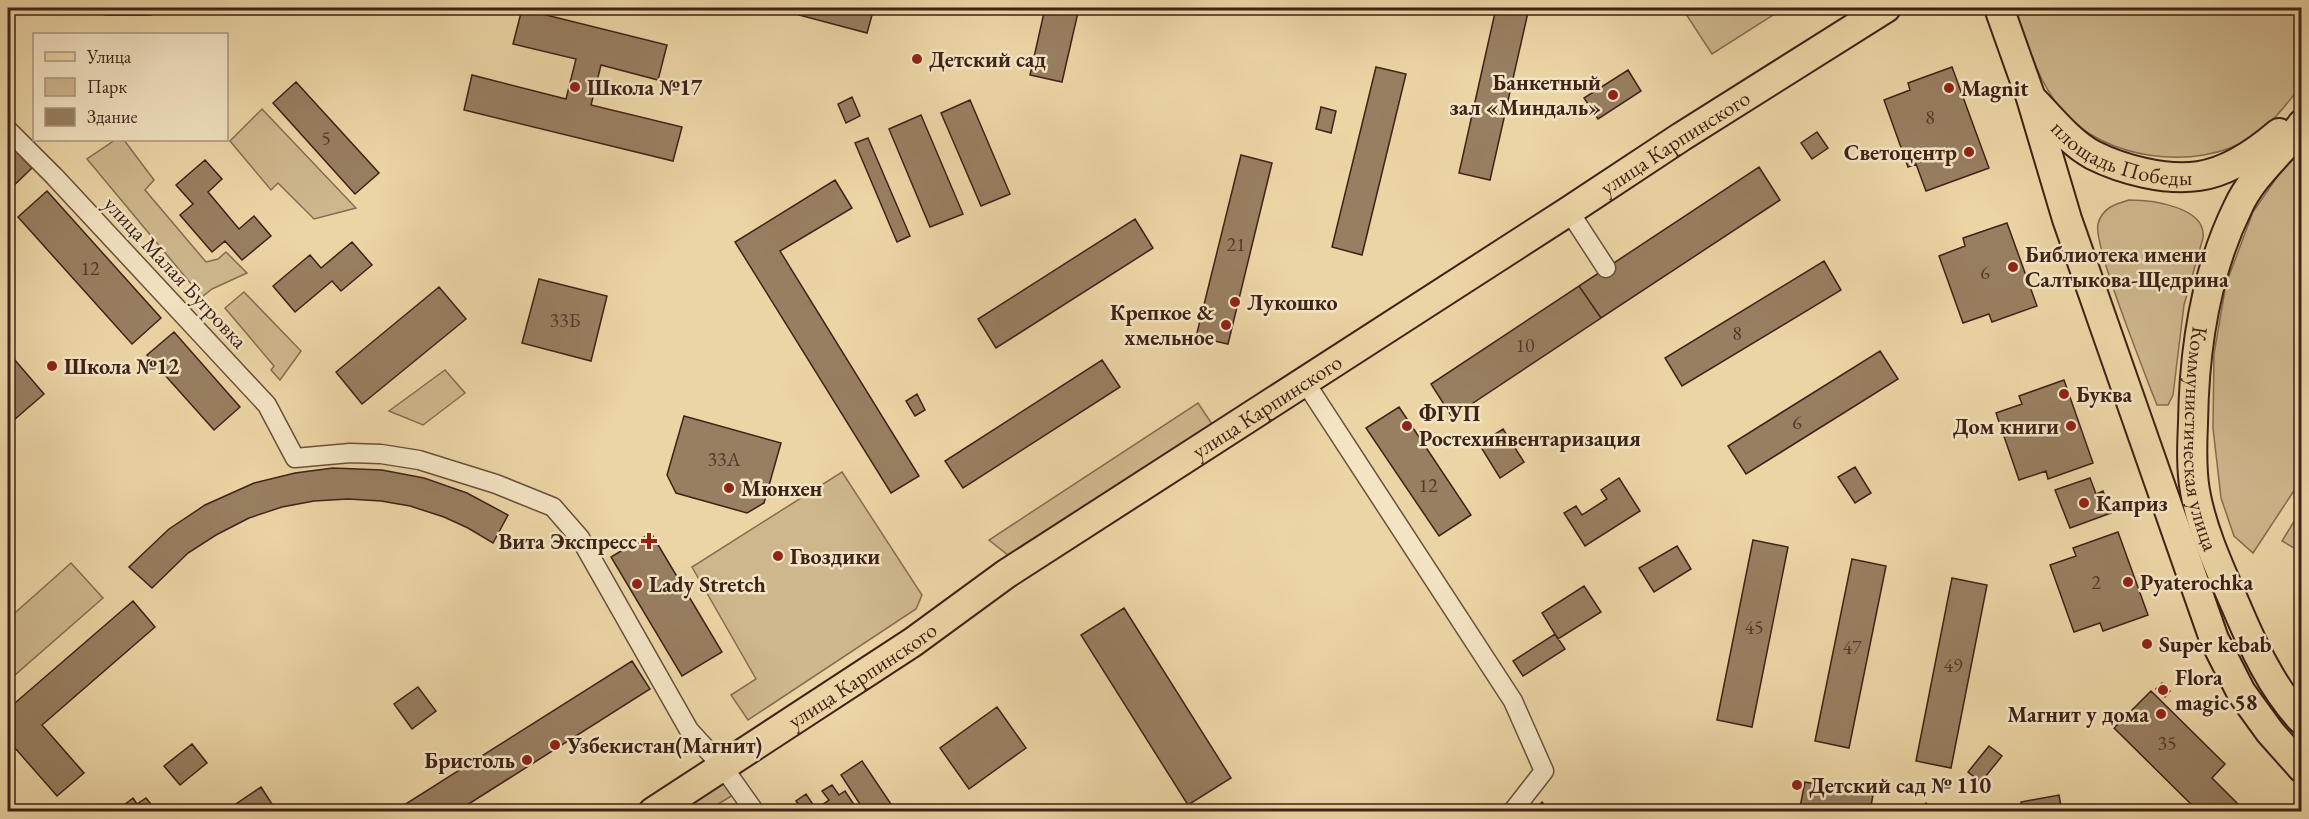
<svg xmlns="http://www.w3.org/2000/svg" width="2309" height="819" font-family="'EB Garamond',serif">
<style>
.green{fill:#ceb78d;stroke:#866c52;stroke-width:1.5}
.building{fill:#987f61;stroke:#3e2217;stroke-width:1.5}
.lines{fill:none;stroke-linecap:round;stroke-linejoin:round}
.street-casing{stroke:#6a4f3a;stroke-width:21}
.primary-casing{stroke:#3e2217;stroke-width:32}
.street{stroke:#f3e4c4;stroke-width:18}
.primary{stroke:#ecd5a5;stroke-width:28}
.poi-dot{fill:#8f2418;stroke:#f3e4c4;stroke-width:2}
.labels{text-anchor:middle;stroke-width:5;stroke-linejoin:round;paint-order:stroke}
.number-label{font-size:20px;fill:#54392a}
.poi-label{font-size:22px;font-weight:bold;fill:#3e2217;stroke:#f3e4c4;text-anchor:start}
.street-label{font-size:22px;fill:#3e2217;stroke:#f3e4c4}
</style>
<rect width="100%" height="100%" fill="#ecd5a5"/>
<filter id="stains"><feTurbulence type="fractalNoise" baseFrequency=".00333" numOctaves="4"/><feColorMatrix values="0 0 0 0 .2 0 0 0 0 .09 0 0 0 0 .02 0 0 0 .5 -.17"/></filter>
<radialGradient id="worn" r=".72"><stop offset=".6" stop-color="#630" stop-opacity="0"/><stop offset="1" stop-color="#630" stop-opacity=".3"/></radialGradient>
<path class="green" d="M1682,8h102l-72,46z
M2015,8h286v78c-15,19 -30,39 -51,52 -53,34 -147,22 -188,-28 -25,-30 -35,-66 -47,-102z
M262,109l94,99 -42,11 -36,-36 -7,7 -41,-49z
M115,140h9l30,40 -9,10 61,72 12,-3 8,-7 21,21 -35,16 -10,8 -115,-138z
M2301,142v338l-48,73 -19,-17 -13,-38 -8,-70 1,-74 12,-70 27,-72z
M2129,200c23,0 78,7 74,38l-19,67 -11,90 -5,10h-11l-6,-15c-10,-27 -58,-146 -53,-166 4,-16 17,-20 31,-24z
M244,292l57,59 -21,29 -9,-10 3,-4 -49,-58z
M445,370l20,23 -42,32 -34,-14z
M1198,403l14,21 -204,131 -19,-15z
M842,472l80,123 -6,14 -168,111 -17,-25 25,-16 -64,-112z
M2301,510v42l-19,-11z
M71,563l32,35 -95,83v-62z
M722,781l11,14 -26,16 -32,1z"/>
<path class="building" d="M59,8h132l-42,7h-42z
M801,8h73l-7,25 -68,-18z
M1045,8h34l-17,74 -32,-7z
M1496,8h33l-39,172 -31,-7z
M522,9l145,36 -9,35 -57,-15 -10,40 91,22 -9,34 -209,-51 8,-35 94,24 10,-40 -63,-15z
M1376,67l30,7 -44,181 -30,-8z
M1952,67l37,101 -63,23 -10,-27 -8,3 -24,-67 26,-10 -2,-7z
M1628,70l13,21 -43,28 -14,-21z
M296,82l83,91 -24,21 -82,-91z
M852,97l8,19 -14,7 -8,-19z
M970,100l40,94 -29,12 -40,-93z
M1321,107l15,4 -5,22 -15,-4z
M921,115l42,99 -33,13 -41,-98z
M1817,132l11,16 -16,11 -11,-16z
M868,138l42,98 -13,6 -42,-99z
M8,143l24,25 -24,23z
M1241,155l31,8 -44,181 -32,-7z
M205,160l17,19 -14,13 31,37 15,-13 17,20 -29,24 -17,-19 -13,11 -32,-37 13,-11 -17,-19z
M1759,167l21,33 -179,118 -22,-32z
M835,180l17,28 -72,43 139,225 -28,17 -156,-251z
M47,191l114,127 -29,26 -114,-127z
M1135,219l18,29 -157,100 -18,-29z
M2007,223l30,83 -45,16 -3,-8 -26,9 -24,-67 26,-10 -2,-8z
M352,242l20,23 -31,26 -9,-10 -37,31 -22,-26 37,-31 11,13z
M1824,261l17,29 -159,96 -17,-28z
M539,279l68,17 -16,65 -69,-18z
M1579,286l22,32 -149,99 -21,-33z
M439,287l27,32 -104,85 -26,-32z
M174,332l66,75 -26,23 -67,-75z
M1880,351l18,28 -152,95 -18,-28z
M8,352l36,42 -36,31z
M1102,360l18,27 -157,101 -18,-27z
M2064,380l29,83 -45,16 -2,-8 -27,9 -23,-67 26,-9 -3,-8z
M917,394l8,16 -10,6 -9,-15z
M1399,407l72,108 -32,21 -73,-108z
M684,416l97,27 -17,60 -17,10 -71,-20 -9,-18z
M1503,429l21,33 -24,16 -21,-34z
M1855,467l16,26 -16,10 -17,-26z
M333,468l49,2 42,8 43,15 41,22 -15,28 -25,-15 -24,-11 -34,-11 -29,-5 -33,-2 -34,2 -32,6 -33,11 -33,17 -28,18 -36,35 -23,-21 40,-38 36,-24 49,-22 41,-10z
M1619,478l21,33 -55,35 -21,-33 12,-7 6,9 25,-16 -6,-9z
M2090,478l6,16 7,-3 8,22 -41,15 -15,-38z
M2118,532l30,83 -45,16 -3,-8 -26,9 -24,-67 26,-9 -3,-8z
M651,533l71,119 -40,24 -71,-119z
M1753,540l35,7 -36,180 -35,-7z
M1677,546l14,23 -37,23 -15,-24z
M1852,559l34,7 -37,182 -34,-7z
M1952,578l35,7 -36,183 -35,-7z
M1584,586l17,26 -43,27 -16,-26z
M133,601l22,26 -113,98 42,48 -27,23 -49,-56v-31z
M1124,608l107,170 -43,27 -107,-170z
M1555,634l10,15 -42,27 -10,-15z
M632,661l18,28 -194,123h-63z
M2162,683l8,8 -5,6 -9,-8z
M418,687l18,24 -24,18 -18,-25z
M2151,691l74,73 -13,14 34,34h-47l-85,-84z
M997,707l29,41 -57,41 -29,-41z
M192,744l15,19 -27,22 -16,-19z
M1989,746l13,10 -21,26 -13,-10z
M862,761l31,46 -7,5h-21l-24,-37z
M1805,782l68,13 -3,17h-71z
M832,785l7,10 6,-4 14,21h-56l-7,-11 10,-7 10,15 13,-9 -7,-9z
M261,787l16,25h-53z
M2059,795l3,17h-39l-2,-10z
M133,798l4,6 9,-6 8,10 -5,4h-34z
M1542,802l9,10h-18z
M1926,803l11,9h-18z"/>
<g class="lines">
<defs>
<path id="street" d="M8,130l46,46 213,229 28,53 55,-5 31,1 38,6 77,24 57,23 27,31 109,192 34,37 32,45
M1569,211l37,57
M1305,382l208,319 31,70 -32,41"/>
<g id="primary">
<path d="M1999,8l32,90 36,121 147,420 27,53 29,40 32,36"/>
<path id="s1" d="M2032,99c18,18 38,44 61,56 30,15 73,26 106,21 29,-4 59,-25 80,-43"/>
<path id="s2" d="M2302,124c-20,29 -49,50 -64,83 -33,67 -44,142 -45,216 -1,22 -2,46 2,68 7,40 25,78 41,115 17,40 36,82 66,114"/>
<path id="s3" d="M653,812l260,-170 93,-68 563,-363 112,-74 205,-129"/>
</g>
</defs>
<use href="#street" class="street-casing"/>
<use href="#primary" class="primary-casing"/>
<use href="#street" class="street"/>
<use href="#primary" class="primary"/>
</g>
<g class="poi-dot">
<circle cx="917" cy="59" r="6"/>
<circle cx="575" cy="87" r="6"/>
<circle cx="1949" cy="88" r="6"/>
<circle cx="1613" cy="95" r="6"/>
<circle cx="1969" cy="152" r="6"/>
<circle cx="2013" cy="267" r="6"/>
<circle cx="1235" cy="302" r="6"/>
<circle cx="1226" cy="325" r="6"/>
<circle cx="52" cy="366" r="6"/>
<circle cx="2064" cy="394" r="6"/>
<circle cx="1407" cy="426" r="6"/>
<circle cx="2071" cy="426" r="6"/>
<circle cx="729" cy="488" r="6"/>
<circle cx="2084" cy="503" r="6"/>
<path d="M646 532h6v6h6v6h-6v6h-6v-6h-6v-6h6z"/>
<circle cx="778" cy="556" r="6"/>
<circle cx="2128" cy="582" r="6"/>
<circle cx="637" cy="584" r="6"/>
<circle cx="2147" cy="644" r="6"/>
<circle cx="2163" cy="690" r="6"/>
<circle cx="2161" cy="714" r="6"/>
<circle cx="555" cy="745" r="6"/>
<circle cx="527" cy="760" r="6"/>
<circle cx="1797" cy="785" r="6"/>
</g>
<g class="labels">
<g class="number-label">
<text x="1930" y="124">8</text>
<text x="326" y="145">5</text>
<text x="1236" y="251">21</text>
<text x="90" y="275">12</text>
<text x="1985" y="279">6</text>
<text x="565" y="327">33Б</text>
<text x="1737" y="340">8</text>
<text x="1525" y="352">10</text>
<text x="1797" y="429">6</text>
<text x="724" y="466">33А</text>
<text x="1428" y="492">12</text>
<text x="2096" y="589">2</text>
<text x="1754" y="634">45</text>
<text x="1852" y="654">47</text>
<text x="1953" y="672">49</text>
<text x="2167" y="750">35</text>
</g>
<g class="poi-label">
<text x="929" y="67">Детский сад</text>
<text x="1601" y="90" text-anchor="end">Банкетный<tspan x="1601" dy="25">зал «Миндаль»</tspan></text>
<text x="587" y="95">Школа №17</text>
<text x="1961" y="96">Magnit</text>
<text x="1957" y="160" text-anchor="end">Светоцентр</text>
<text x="2025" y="262">Библиотека имени<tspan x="2025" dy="25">Салтыкова-Щедрина</tspan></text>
<text x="1247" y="310">Лукошко</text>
<text x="1214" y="320" text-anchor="end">Крепкое &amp;<tspan x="1214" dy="25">хмельное</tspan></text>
<text x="64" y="374">Школа №12</text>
<text x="2076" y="402">Буква</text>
<text x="1419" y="421">ФГУП<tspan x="1419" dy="25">Ростехинвентаризация</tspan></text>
<text x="2059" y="434" text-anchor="end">Дом книги</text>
<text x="741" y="496">Мюнхен</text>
<text x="2096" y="511">Каприз</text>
<text x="637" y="549" text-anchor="end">Вита Экспресс</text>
<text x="790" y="564">Гвоздики</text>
<text x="2140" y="590">Pyaterochka</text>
<text x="649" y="592">Lady Stretch</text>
<text x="2159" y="652">Super kebab</text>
<text x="2175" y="685">Flora<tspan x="2175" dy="25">magic 58</tspan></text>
<text x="2149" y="722" text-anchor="end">Магнит у дома</text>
<text x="567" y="753">Узбекистан(Магнит)</text>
<text x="515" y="768" text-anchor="end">Бристоль</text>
<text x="1809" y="793">Детский сад № 110</text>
</g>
<g class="street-label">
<text dy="8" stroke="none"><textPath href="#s3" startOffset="1222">улица Карпинского</textPath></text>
<text dy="8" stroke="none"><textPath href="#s1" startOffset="110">площадь Победы</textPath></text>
<text transform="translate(176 272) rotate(47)" y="8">улица Малая Бугровка</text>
<text dy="8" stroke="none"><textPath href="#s3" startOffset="736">улица Карпинского</textPath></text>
<text dy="8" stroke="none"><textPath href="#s2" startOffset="344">Коммунистическая улица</textPath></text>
<text dy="8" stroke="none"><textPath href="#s3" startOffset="250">улица Карпинского</textPath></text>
</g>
</g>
<rect width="2309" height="819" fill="none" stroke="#ecd5a5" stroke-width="30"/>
<rect x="9" y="9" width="2291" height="801" fill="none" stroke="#3e2217" stroke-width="3"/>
<rect x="15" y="15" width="2279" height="789" fill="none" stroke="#3e2217" stroke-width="1.5"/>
<rect x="33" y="33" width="195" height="108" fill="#f3e4c4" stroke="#ab967f" stroke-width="1.5"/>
<rect x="45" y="52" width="30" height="9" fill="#ecd5a5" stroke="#ab967f" stroke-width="1.5"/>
<text x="87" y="63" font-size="18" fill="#3e2217">Улица</text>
<rect x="45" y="78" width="30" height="18" fill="#ceb78d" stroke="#ab967f" stroke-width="1.5"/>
<text x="87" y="93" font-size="18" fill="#3e2217">Парк</text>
<rect x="45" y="108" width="30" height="18" fill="#987f61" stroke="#ab967f" stroke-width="1.5"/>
<text x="87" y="123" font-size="18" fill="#3e2217">Здание</text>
<rect width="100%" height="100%" filter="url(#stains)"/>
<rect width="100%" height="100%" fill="url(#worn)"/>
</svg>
